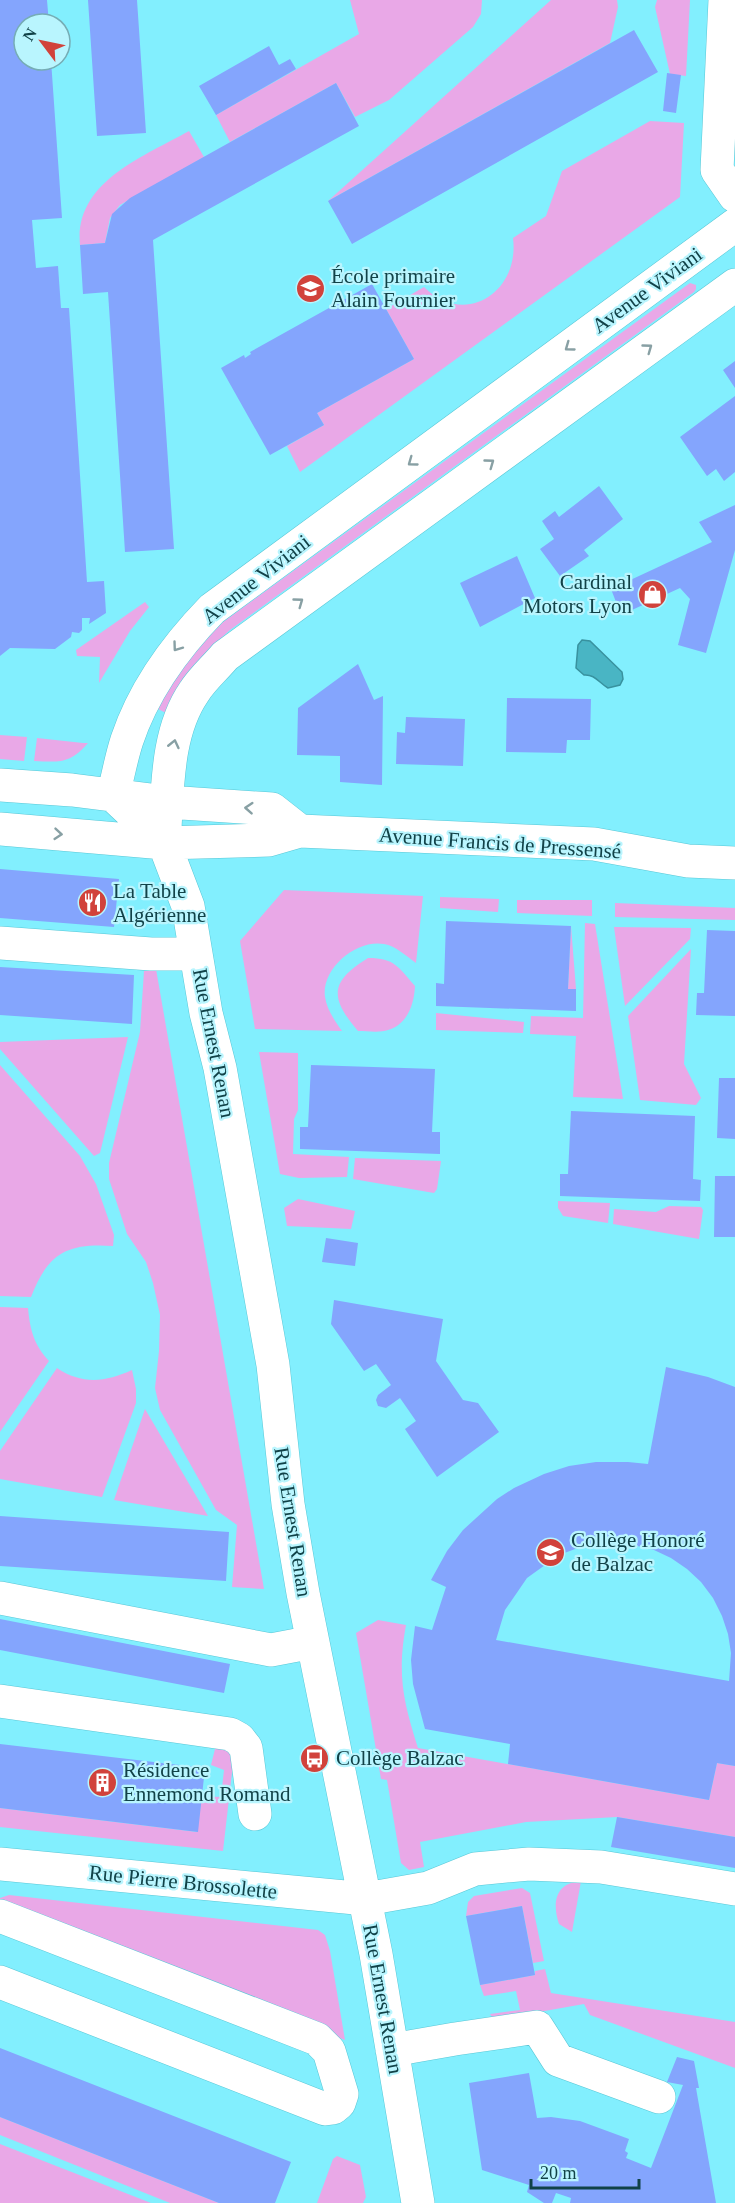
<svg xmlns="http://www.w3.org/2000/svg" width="735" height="2203" font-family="Georgia,serif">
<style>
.green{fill:#e9a8e7}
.water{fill:#49b5c4;stroke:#38929f;stroke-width:1.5}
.building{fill:#84a5fd;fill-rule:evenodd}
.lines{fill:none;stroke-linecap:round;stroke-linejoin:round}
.minor-casing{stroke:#58c7d6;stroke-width:34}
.minor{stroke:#fff;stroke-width:33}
.oneway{stroke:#88a0a4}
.labels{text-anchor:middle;stroke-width:4.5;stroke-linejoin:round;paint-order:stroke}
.poi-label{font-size:21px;fill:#114248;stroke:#b9f5fe;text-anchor:start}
.street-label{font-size:21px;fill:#114248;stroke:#b9f5fe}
</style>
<rect width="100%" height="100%" fill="#82effe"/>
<path class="green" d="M350,0h132l-1,14 -8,13 -84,73 -34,17 -19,-34 -106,59 -14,-27 143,-81z
M551,0h66l1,7 -8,36 -282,158z
M657,0h33l-4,76 -16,-2 -15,-67z
M650,121l34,2 -4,74 -380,275 -13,-26 37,-21 -7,-12 97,-54 -28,-50 38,-22c41,41 96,5 89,-49l33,-22 16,-45z
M189,131l15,26 -84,48 -10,13 -5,25 -25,2c-6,-63 63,-88 109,-114z
M690,283l6,2v4l-2,3 -464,338 -21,19 -43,64 -8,-4c15,-33 40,-61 65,-87z
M145,602l4,5 -19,24 -31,52 1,-26 -23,-1 -1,-6z
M0,735l27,2 -3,24 -24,-2z
M37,738l46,5h5c-18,21 -28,19 -54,18z
M284,890l139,6 -7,67c-10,-7 -20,-17 -32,-19 -28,-5 -63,25 -59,53 2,13 10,24 17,34l-87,-2 -15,-88z
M440,897l59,2 -1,13 -58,-4z
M517,900h75v16l-75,-3z
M615,903l120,5v12l-120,-3z
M585,923l10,1 28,175 -50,-2 3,-61 -46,-2 1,-18 52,2z
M571,926l5,63h-8z
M614,927l77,1 -1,11 -65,67z
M691,949l-7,115 17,34 -5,7 -56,-5 -12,-84z
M368,958c27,0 30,9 47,28 -1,18 -7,38 -27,44 -8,3 -21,1 -30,1 -28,-33 -29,-49 10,-73z
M153,969h3l108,620 -32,-2 5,-62 -21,-15 -56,-100 -5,-22 4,-37 1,-36 -7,-32 -7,-21 -19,-28 -18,-55v-16l31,-131 4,-61h8z
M436,1013l88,9 -1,11 -87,-3z
M128,1037l-28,116 -6,3 -94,-107v-7z
M259,1052l39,1v57l-4,9 -1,35 56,3 -2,20 -48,1 -19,-4z
M0,1065l80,91 16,28 18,51 -1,11c-46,-3 -65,7 -82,51l-31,-1z
M355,1158l86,3 -4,28 -3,4 -81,-14z
M298,1199l57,12 -4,18 -64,-3 -3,-18z
M558,1201l52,2 -2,20 -45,-7 -5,-8z
M669,1206l32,1 2,3 -4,29 -86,-15 1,-15 42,3z
M0,1307l28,1c2,22 6,37 21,53l-49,71z
M57,1368c25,17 49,14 75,2l4,19v14l-34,94 -102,-18v-28z
M145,1409l63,107 -94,-16z
M378,1620l28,5c-9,49 -3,76 12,123l291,52 8,-37 18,3v71l-118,-20 -91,5 -106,20 4,25 -15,3 -8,-7 -14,-83 -6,-1 -25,-146z
M216,1745h7l11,10 -11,96 -223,-24v-19l197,24 5,-36 19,1 3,-27 -13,-5z
M581,1881l-9,51 -13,-8c-7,-21 -4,-41 22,-43z
M522,1888l8,5 14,68 -11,2 -11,-57 -56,10 2,-14 6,-6z
M9,1895l309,35 7,5 5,16 15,89 -345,-133v-9z
M545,1969l6,24 184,29v46l-145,-53 -6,-11 -90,16 -4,-6 30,-4 -4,-19 -32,5 -4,-11 55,-10v-4z
M0,2117l219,86h-49l-170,-68z
M0,2144l151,59h-151z
M337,2156l23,9 6,32 -3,6h-46l16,-44z"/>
<path class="water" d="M582,640l8,1 32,31 1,7 -3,6 -12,3c-9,-5 -13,-14 -24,-13l-8,-7 2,-23z"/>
<path class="building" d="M0,0h47l2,24h-25v36h27l11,158 -30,2 4,48 22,-2 3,42h8l18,274 17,-1 2,32 -17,11 1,-6h-8v12l-3,3 -7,-1 -1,5 -16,12 -45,-1 -10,8z
M88,0h49l9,133 -49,3z
M634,30l24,42 -306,172 -24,-43z
M269,46l10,19 11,-6 6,10 -80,46 -17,-29z
M667,73l14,2 -5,38 -13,-2z
M336,83l23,43 -206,114 21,309 -49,3 -17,-260 -25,2 -3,-49 25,-2 7,-29 18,-16z
M372,284l42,75 -97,54 7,12 -54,30 -49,-87 23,-13 1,3 6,-4 -1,-2z
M735,361v27l-12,-18z
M735,396v76l-11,9 -8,-12 -9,7 -27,-39z
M599,486l24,33 -39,31 5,6 -29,20 -20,-27 14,-10 -12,-18 13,-10 4,6z
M735,505v45l-29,103 -28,-8 12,-46 -10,-11 -59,27 -10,-26 101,-47 -13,-20z
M517,556l18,42 -55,29 -20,-44z
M358,664l16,36 9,-4 -1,89 -42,-3v-26l-43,-1 1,-47z
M507,698l84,1 -1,41h-23l-1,13 -60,-1z
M406,717l59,2 -2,47 -67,-2 1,-32 8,1z
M0,869l119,10 -5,48 -114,-9z
M446,921l125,5 -3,63h8v22l-140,-5v-23l8,1z
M707,930l28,1v85l-39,-1 1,-22h7z
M0,967l134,8 -2,49 -132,-9z
M311,1065l124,4 -3,63h8v22l-140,-5v-22h8z
M719,1078h16v61l-18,-1z
M571,1111l124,5 -2,63 8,1 -1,21 -140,-5v-22h8z
M715,1176h20v61h-21z
M326,1238l32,5 -3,23 -33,-4z
M334,1300l109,19 -7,42 27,39 15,3 21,29 -62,45 -32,-48 11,-8 -16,-23 -14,10 -8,-2 -2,-6 2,-5 13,-10 -15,-21 -12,7 -33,-47z
M666,1367l42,10 27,10v379l-18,-3 -8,37 -201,-36 2,-20 -85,-15 -12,-45 -2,-24 4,-34 17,4 14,-43 -15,-7 16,-29 16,-21 34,-31 17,-11 30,-14 25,-8 27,-4h32l20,2zM606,1543h19l29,7 17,8 16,11 14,13 12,16 9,18 6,18 3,19 -2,28 -233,-41 9,-30 22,-32 32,-23 27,-10z
M0,1516l229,16 -3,49 -226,-15z
M0,1619l230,45 -6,29 -224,-43z
M0,1744l205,24 -7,64 -198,-24z
M617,1817l118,20v31l-124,-21z
M522,1906l13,69 -55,10 -14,-69z
M0,2048l291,114 -16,41h-56l-219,-86z
M677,2057l17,4 5,27h-3l20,115h-146l1,-5 -15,-5 -4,10h-8l-17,-11 2,-7 -47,-15 -13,-87 60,-10 8,45 14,-1 29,4 49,18 -4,12 3,2 -2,5 25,10 32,-83 -16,-3z"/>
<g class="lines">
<defs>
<path id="minor" d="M725,0l-8,170 18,26
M0,785l72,5 95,12 105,7 28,22
M113,795l51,48 24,63 18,107 14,55 53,297 15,139 15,89 73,361 42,249
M113,795c5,-18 8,-37 14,-55 17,-51 48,-93 85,-131l523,-384
M0,829l164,14 105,-3 31,-9 294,13 94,17 47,2
M164,843c4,-50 1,-109 30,-151 8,-13 21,-24 31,-36l510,-371
M0,943l151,11h45
M0,1598l271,52 42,-8
M0,1701l230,33 9,5 7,9 9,66
M0,1864l366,35 62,-11 47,-19 54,-5 72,3 134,22
M0,1916l317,123 12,12 13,43 -3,9 -6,5 -8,1 -325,-127
M392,2050l63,-11 82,-12 21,33 101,37"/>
</defs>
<use href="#minor" class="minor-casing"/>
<use href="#minor" class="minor"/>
</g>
<defs><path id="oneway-chevron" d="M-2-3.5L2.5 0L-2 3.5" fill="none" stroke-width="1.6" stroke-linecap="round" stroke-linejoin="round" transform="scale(1.5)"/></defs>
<g class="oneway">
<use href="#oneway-chevron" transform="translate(569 347) rotate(144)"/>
<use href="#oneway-chevron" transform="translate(648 348) rotate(-36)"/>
<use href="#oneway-chevron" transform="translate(412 462) rotate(144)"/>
<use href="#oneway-chevron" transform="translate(490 463) rotate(-36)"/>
<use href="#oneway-chevron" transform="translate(299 602) rotate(-36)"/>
<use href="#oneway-chevron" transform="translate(177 647) rotate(126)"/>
<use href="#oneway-chevron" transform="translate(174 744) rotate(-77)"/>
<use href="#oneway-chevron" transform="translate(249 808) rotate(-176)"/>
<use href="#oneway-chevron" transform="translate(58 834) rotate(5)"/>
</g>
<defs>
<symbol id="school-disc" viewBox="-11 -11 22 22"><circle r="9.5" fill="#d1423b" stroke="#b9f5fe"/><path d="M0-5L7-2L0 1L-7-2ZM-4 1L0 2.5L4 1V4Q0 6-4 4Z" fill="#fff"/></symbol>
<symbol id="shop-disc" viewBox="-11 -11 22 22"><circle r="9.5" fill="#d1423b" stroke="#b9f5fe"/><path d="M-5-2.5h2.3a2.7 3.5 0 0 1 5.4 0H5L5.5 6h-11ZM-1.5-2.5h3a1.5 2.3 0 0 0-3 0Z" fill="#fff"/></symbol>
<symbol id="restaurant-disc" viewBox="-11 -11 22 22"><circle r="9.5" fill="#d1423b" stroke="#b9f5fe"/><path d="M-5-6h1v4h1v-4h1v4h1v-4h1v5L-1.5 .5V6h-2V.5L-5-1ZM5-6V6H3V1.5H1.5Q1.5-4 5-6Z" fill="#fff"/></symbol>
<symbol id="bus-disc" viewBox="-11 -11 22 22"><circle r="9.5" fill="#d1423b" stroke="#b9f5fe"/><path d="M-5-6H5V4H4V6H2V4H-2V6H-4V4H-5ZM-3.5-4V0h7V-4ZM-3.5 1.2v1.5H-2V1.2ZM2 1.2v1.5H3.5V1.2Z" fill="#fff"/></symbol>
<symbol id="building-disc" viewBox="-11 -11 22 22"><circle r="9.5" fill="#d1423b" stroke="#b9f5fe"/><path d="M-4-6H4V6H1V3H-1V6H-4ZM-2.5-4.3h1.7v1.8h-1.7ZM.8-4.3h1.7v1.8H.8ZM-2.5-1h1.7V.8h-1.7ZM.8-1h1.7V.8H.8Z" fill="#fff"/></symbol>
</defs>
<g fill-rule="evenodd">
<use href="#school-disc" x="294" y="272" width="33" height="33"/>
<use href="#shop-disc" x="636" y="578" width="33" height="33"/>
<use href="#restaurant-disc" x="76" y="886" width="33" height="33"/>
<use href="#school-disc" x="534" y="1536" width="33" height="33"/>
<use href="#bus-disc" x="298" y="1742" width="33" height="33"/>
<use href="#building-disc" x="86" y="1766" width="33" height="33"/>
</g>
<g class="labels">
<g class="poi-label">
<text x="331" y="283">École primaire<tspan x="331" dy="24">Alain Fournier</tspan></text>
<text x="632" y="589" text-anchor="end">Cardinal<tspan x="632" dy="24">Motors Lyon</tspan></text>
<text x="113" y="898">La Table<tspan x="113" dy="24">Algérienne</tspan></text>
<text x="571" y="1547">Collège Honoré<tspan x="571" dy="24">de Balzac</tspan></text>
<text x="336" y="1765">Collège Balzac</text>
<text x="123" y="1777">Résidence<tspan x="123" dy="24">Ennemond Romand</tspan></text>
</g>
<g class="street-label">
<text transform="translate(647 290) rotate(-36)" y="7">Avenue Viviani</text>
<text transform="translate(256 579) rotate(-38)" y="7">Avenue Viviani</text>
<text transform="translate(500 843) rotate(4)" y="7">Avenue Francis de Pressensé</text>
<text transform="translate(214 1043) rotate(79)" y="7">Rue Ernest Renan</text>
<text transform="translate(293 1522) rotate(81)" y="7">Rue Ernest Renan</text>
<text transform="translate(183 1882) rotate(6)" y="7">Rue Pierre Brossolette</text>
<text transform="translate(383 1999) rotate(80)" y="7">Rue Ernest Renan</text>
</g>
</g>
<g transform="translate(42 42) rotate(302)"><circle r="28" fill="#b9f5fe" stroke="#76adb5" stroke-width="1.5"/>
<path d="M0-4.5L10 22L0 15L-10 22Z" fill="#d1423b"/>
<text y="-9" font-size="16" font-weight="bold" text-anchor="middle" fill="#114248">N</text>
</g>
<path d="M531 2179v9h108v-9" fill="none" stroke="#114248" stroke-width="3"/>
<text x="540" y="2179" font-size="18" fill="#114248" stroke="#b9f5fe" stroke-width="4.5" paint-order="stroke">20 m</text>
</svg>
